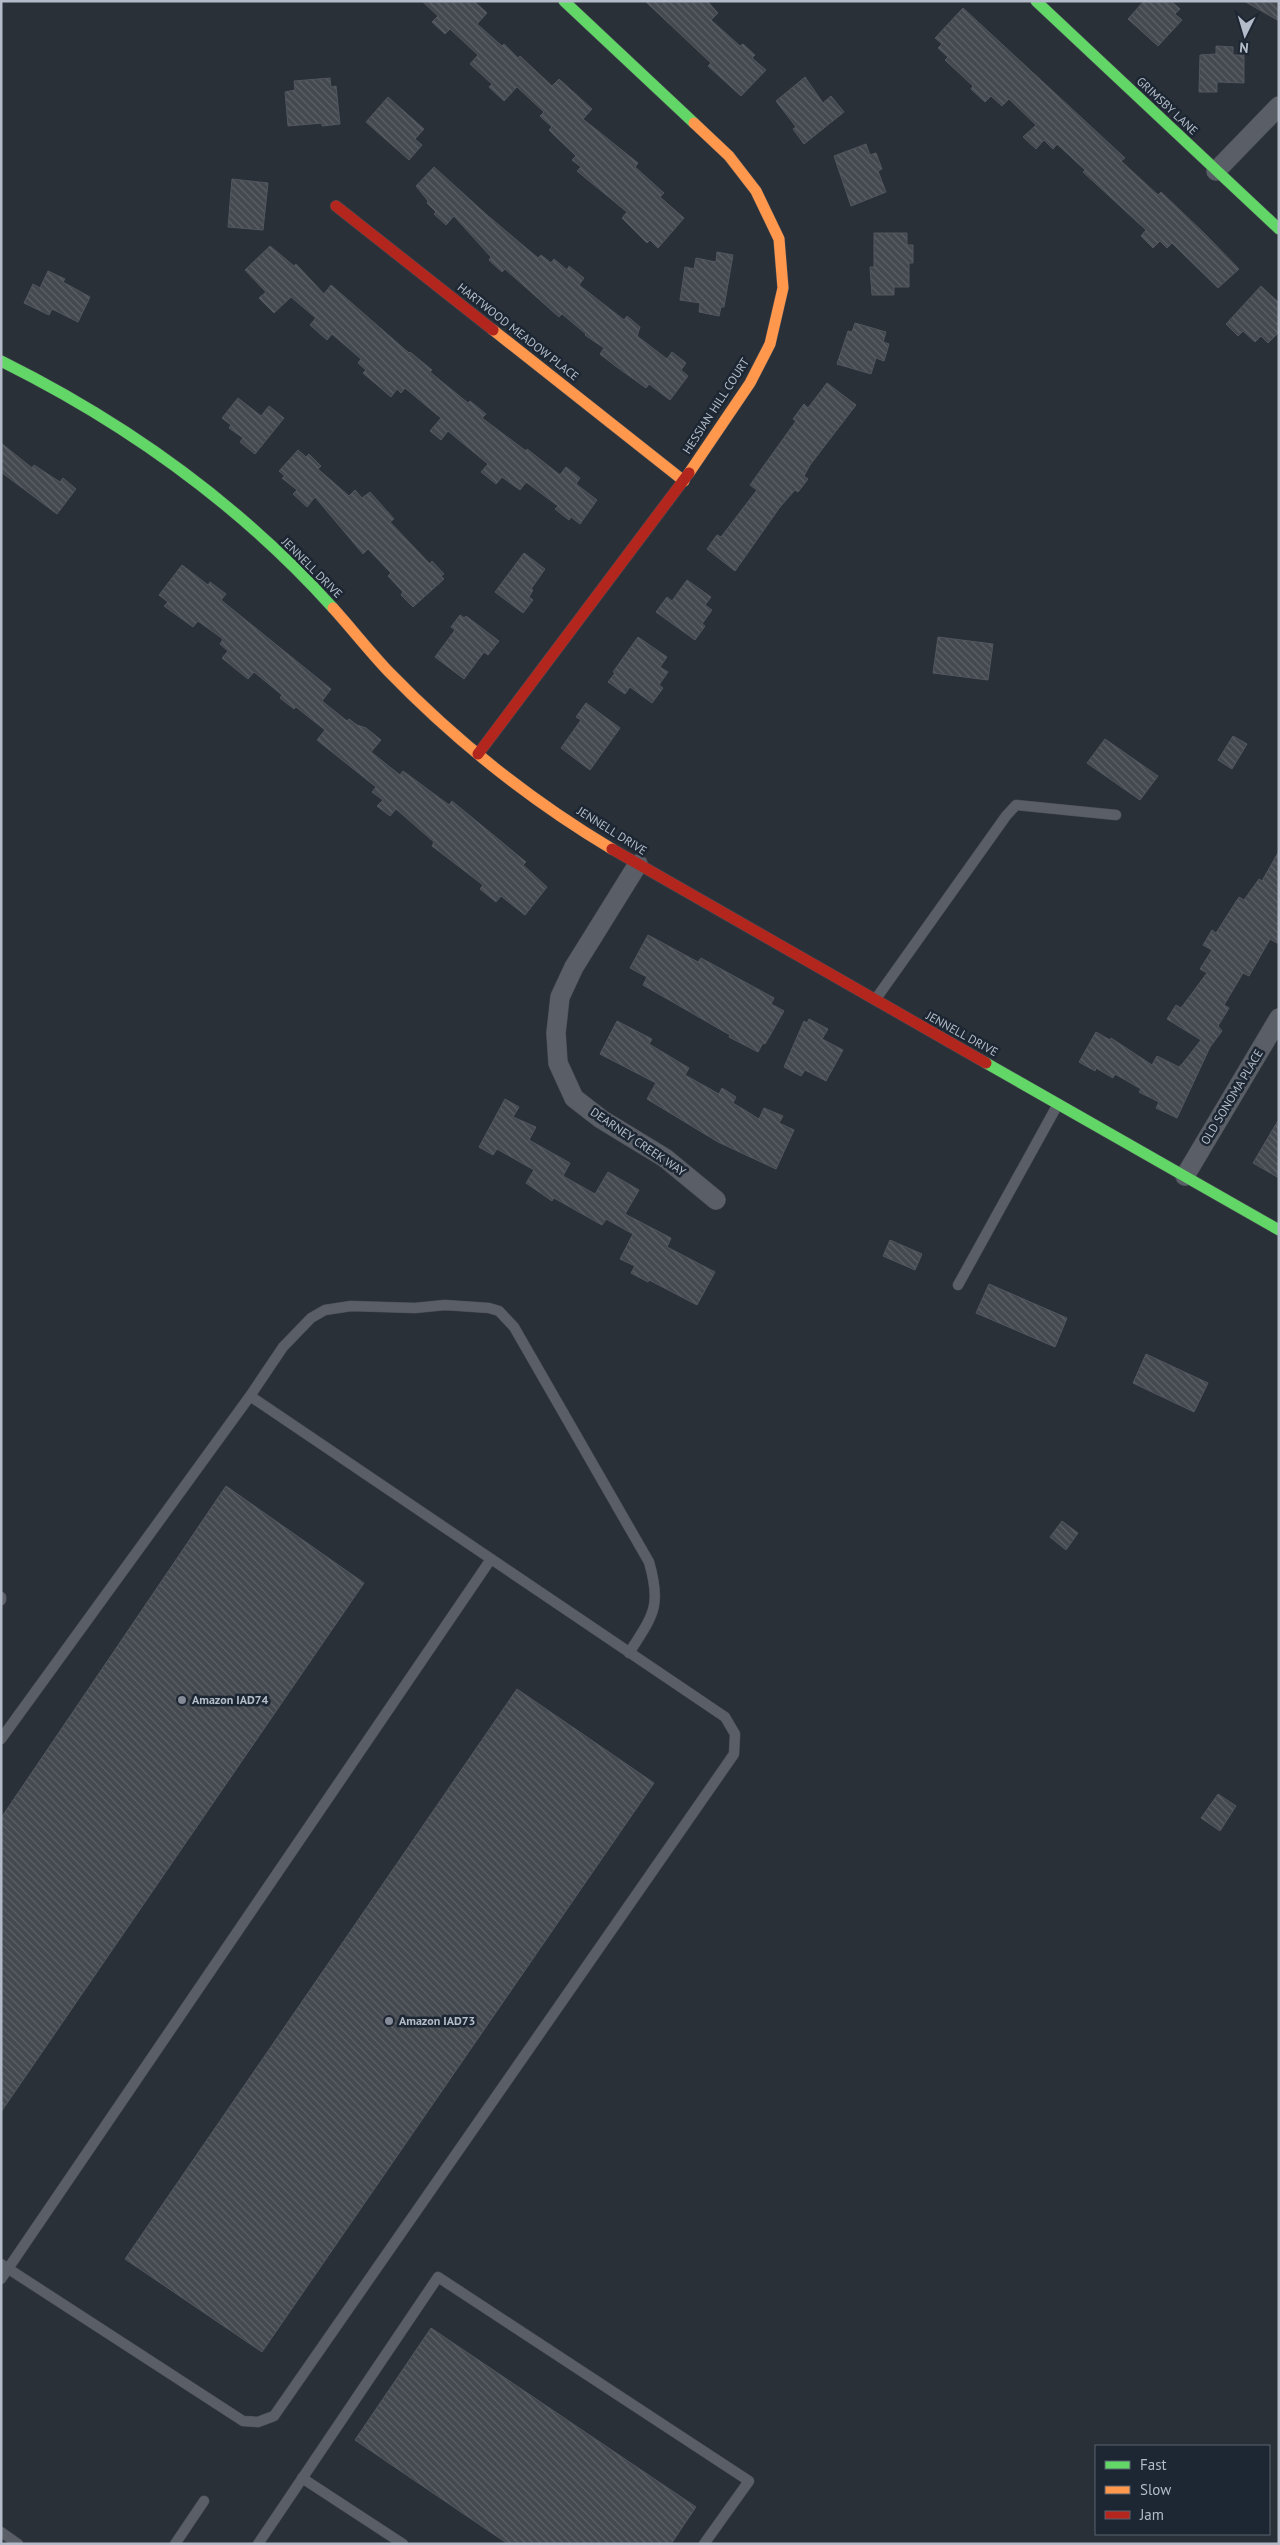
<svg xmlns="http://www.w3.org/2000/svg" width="1280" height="2545" font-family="'PT Sans',sans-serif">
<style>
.building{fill:url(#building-back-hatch);stroke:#52575f}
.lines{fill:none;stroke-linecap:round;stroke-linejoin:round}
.lane-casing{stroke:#484c53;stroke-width:11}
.street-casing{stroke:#484c53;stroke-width:20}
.fast-casing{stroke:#484c53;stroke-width:12}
.slow-casing{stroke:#484c53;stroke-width:12}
.jam-casing{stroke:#484c53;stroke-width:12}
.lane{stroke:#5a5e66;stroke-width:10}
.street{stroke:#5a5e66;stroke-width:19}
.fast{stroke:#63d668;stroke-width:11}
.slow{stroke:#ff974d;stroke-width:11}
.jam{stroke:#b3261e;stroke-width:11}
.poi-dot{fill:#848b96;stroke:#1d2633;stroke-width:2}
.labels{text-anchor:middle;stroke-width:5;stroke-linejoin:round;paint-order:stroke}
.street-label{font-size:12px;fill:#b4bcc9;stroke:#1d2633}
.poi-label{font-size:12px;font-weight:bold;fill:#b4bcc9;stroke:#1d2633;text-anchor:start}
</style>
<defs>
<pattern id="building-back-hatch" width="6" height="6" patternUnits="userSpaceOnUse" patternTransform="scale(1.25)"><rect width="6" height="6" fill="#444950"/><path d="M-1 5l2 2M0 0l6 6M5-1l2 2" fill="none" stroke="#5d6168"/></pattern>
</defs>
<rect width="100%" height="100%" fill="#2a3038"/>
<path class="building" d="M422,1h52l13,12 -10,11 25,22 2,-2 14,14 2,-2 32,30 7,-7 33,30 -9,10 55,44 -3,4 29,26 -4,4 24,21 -26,30 -8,-8 -3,3 -25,-25 5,-6 -50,-41 4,-4 -9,-7 4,-4 -27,-26 3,-3 -12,-11 4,-4 -27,-25 -13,14 -15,-14 3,-3 -22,-20 8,-9 -28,-26 -5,5 -13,-12 6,-6z
M645,1h62l11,12 -7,7 29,26 3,-2 12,11 -3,3 14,12 -25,26 -33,-30 3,-3z
M1144,1h27l9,8 -5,5 7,6 -24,26 -30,-27z
M1244,1h35v20z
M963,8l162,150 -4,3 37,34 3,-3 44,42 34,35 -21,19 -46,-45 -5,5 -7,-7 -7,7 -12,-12 5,-6 -63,-58 2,-2 -28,-26 -4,5 -9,-9 -8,9 -13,-12 13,-12 -27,-26 -7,7 -11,-10 -6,6 -14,-13 2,-3 -28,-26 3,-3 -10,-9 4,-4 -7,-6z
M1216,46l17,1v8h11v28l-27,-1v10h-18l1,-37 16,-1z
M805,77l18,26 8,-7 13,16 -40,32 -11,-15 3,-2 -20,-26z
M330,78l1,9 5,-1 4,38 -18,2v-3l-34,3 -3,-34 10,-2 -1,-9z
M388,97l36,32 -9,10 7,6 -13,15 -43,-38z
M866,144l4,11 6,-2 6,16 -4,2 8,21 -35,14 -17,-50z
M434,167l53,48 51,43 3,-3 10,8 3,-4 13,11 2,-4 15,12 -5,7 45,35 3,-4 13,11 -3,9 30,23 5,-7 14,11 -5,7 7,6 -18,24 -21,-16 -3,4 -32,-23 -14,-11 4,-6 -19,-13 1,-1 -24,-20 -3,3 -54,-48 -3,3 -13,-12 2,-3 -37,-41 -8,9 -12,-11 2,-2 -9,-9 1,-2 -12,-15z
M232,179l36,4 -5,47 -35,-3z
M874,233h33v12h6v18h-4v24h-15v8h-22l-2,-28h4z
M270,246l24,20 2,-2 28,30 7,-9 78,68 1,-1 22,18 -2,2 38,31 2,-2 16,13 -4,4 44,33 1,-2 33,26 6,-8 14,11 -4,6 21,16 -17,24 -9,-7 -2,3 -14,-11 3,-3 -32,-24 -6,8 -18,-13 -6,7 -15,-12 7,-8 -40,-33 -7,9 -11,-9 11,-13 -36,-30 -4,5 -4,-4 -6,8 -28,-24 3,-3 -8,-7 3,-4 -29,-25 -5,6 -17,-15 6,-7 -25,-21 -17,16 -15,-15 7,-6 -21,-22z
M717,252l16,3 -9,52h-3l-2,9 -20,-4 1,-9 -20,-3 5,-33 9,2 2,-11 20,4z
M48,271l17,8 -2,3 27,15 -12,25 -26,-13 -3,6 -25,-12 9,-19 7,4z
M1261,286l18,17v29l-11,11 -7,-7 -6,6 -12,-11 -5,5 -12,-12z
M855,323l31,9 -3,10 6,2 -5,17 -8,-3 -5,16 -34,-10 11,-33 4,1z
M827,383l29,22 -46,60 -6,11 4,3 -10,13 -3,-2 -15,17 -45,64 -28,-22 10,-14 4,2 36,-47 -7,-5 46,-64 -3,-2 11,-15 4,4z
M238,398l23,18 8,-10 15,12 -29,36 -15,-12 3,-4 -14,-10 2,-3 -9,-7z
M1,443l31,25 2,-3 26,17 3,-4 13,11 -19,25 -56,-42z
M298,450l8,7 3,-3 12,12 -3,3 31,27 6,-6 7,8 8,-6 24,27 -4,3 40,42 2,-3 12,13 -3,2 3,3 -31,28 -12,-12 2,-3 -15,-16 3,-3 -23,-24 -5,5 -48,-57 -8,10 -14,-13 4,-4 -15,-12 3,-2 -6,-5z
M524,553l21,16 -14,20 2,1 -4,7 4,3 -10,13 -28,-21z
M182,565l26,20 2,-3 16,12 -5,6 110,89 -9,12 25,20 2,-2 8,6 9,3 15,12 -10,12 29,23 3,-4 46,34 3,-4 74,61 -3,3 24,22 -22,28 -24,-19 -5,6 -16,-13 3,-4 -51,-39 2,-4 -38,-33 -6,7 -13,-10 6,-6 -11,-8 4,-5 -59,-47 8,-10 -29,-23 -2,2 -14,-11 2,-3 -28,-23 -6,7 -26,-21 6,-7 -8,-7 3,-5 -25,-18 -5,6 -29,-21 4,-4 -9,-7z
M687,580l24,17 -6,8 7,5 -10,14 3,2 -10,14 -39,-28 11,-15 5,4z
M460,615l4,3 2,-2 33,25 -11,14 -4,-3 -20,27 -29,-22 20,-27 -4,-3z
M638,637l29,20 -7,10 8,5 -9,13 4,3 -11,15 -22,-16 -5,7 -17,-12 7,-9 -2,-1z
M938,637l55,7 -5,36 -55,-7z
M586,703l34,25 -30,42 -29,-22 20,-28 -5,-3z
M1233,736l14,8 -15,25 -14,-9z
M1105,739l53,37 -18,24 -53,-37z
M1279,851v93l-9,-5 -21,37 -6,-3 -19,32 5,3 -11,18 4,5 -12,16 -33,71 -21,-10 3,-6 -20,-10 2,-3 -26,-15 -2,4 -17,-10 -1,3 -16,-9 17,-30 14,8 1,-2 41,27 5,-9 22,11 4,-4 18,-23 -34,-21 9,-14 5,3 26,-35 -7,-4 12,-19 -9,-5 9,-15 4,3 23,-36 5,3 15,-21 3,2z
M648,935l50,27 3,-4 73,40 -3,6 13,7 -19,33 -2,-1 -5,9 -29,-15 1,-2 -87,-50 4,-8 -17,-9z
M809,1019l19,10 -6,10 21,11 -17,31 -21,-11 -4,6 -17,-9 20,-46 3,2z
M617,1021l35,18 -3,5 40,24 -4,7 34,19 3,-6 14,9 -3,6 26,16 5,-11 19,8 -4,7 15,7 -18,39 -58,-27 -71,-43 9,-16 -56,-29z
M505,1099l14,8 -6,10 23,10 -7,13 41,23 -7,13 32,18 13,-22 31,18 -14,24 46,24 -4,9 48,25 -18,33 -48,-25 -1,2 -17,-9 4,-7 -15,-7 13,-25 -27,-15 -4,6 -48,-27 -2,3 -26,-18 8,-13 -37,-21 -4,6 -14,-8z
M1279,1119v59l-26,-15z
M890,1240l32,14 -7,16 -32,-14z
M989,1284l78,34 -12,29 -79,-34z
M1146,1354l62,29 -14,29 -61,-29z
M226,1486l138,97 -363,529v-294z
M1062,1521l16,12 -12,17 -16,-13z
M517,1689l137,94 -392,569 -137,-93z
M1218,1794l18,12 -16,25 -19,-13z
M431,2328l265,179 -25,37h-163l-153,-104z"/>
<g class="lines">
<defs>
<path id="lane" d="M875,1000l131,-184 10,-11 100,10
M958,1285l100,-181
M250,1396l33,-49 28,-29 14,-8 26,-4 64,2 30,-3 44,3 10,3 15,16 135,235c13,45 4,53 -20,91
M1,1597v3
M1,1739l249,-343 475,321 10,17 -1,20 -460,662 -16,6 -15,-1 -242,-157
M1,2279l490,-720
M302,2478l101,66
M1,2532l17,12
M175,2544l29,-43
M258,2544l180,-267 311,204 -45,63"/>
<path id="street" d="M1216,171l63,-65
M638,864l-64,103 -14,30 -4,36 2,30 16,35 27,21 64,39 51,42
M1185,1176l94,-158"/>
<path id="fast" d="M564,1l130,122
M1036,1l243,228
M1,361c125,62 239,144 332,247
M986,1063l293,167"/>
<path id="slow" d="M493,330l191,151
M689,473l61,-90 20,-39 13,-56 -4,-49 -23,-48 -27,-35 -35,-33
M333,608c19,21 36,43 56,64 66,68 141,128 223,177"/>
<path id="jam" d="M336,206l157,124
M478,754l211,-281
M612,849l374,214"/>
</defs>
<use href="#lane" class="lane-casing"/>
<use href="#street" class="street-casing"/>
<use href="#fast" class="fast-casing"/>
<use href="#slow" class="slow-casing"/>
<use href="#jam" class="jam-casing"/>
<use href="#lane" class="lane"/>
<use href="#street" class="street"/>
<use href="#fast" class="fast"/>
<use href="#slow" class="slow"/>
<use href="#jam" class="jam"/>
</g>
<g class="poi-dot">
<circle cx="182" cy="1700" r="5"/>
<circle cx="389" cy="2021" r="5"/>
</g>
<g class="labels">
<g class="street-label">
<text transform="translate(1167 106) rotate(43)" y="4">GRIMSBY LANE</text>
<text transform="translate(518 332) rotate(38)" y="4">HARTWOOD MEADOW PLACE</text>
<text transform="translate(716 406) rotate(-57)" y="4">HESSIAN HILL COURT</text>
<text transform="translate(312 568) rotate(45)" y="4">JENNELL DRIVE</text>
<text transform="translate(612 831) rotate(32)" y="4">JENNELL DRIVE</text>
<text transform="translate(962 1034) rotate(29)" y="4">JENNELL DRIVE</text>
<text transform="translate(1232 1097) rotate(-59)" y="4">OLD SONOMA PLACE</text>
<text transform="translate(638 1142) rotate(34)" y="4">DEARNEY CREEK WAY</text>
</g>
<g class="poi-label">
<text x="192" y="1704">Amazon IAD74</text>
<text x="399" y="2025">Amazon IAD73</text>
</g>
</g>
<rect width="1280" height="2545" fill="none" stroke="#b4bcc9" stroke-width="5"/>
<rect x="1095" y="2445" width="175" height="90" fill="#1d2633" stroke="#59626f"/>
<rect x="1105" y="2461" width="25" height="8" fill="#63d668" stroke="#59626f"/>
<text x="1140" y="2470" font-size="15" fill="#b4bcc9">Fast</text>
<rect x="1105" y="2486" width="25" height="8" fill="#ff974d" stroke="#59626f"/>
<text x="1140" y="2495" font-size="15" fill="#b4bcc9">Slow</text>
<rect x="1105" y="2511" width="25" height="8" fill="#b3261e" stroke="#59626f"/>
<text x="1140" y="2520" font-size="15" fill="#b4bcc9">Jam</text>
<g transform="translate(1245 35) rotate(185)" stroke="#1d2633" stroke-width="4" paint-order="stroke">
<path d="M0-4L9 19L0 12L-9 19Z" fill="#b4bcc9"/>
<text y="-8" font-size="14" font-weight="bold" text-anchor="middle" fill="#b4bcc9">N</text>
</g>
</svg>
